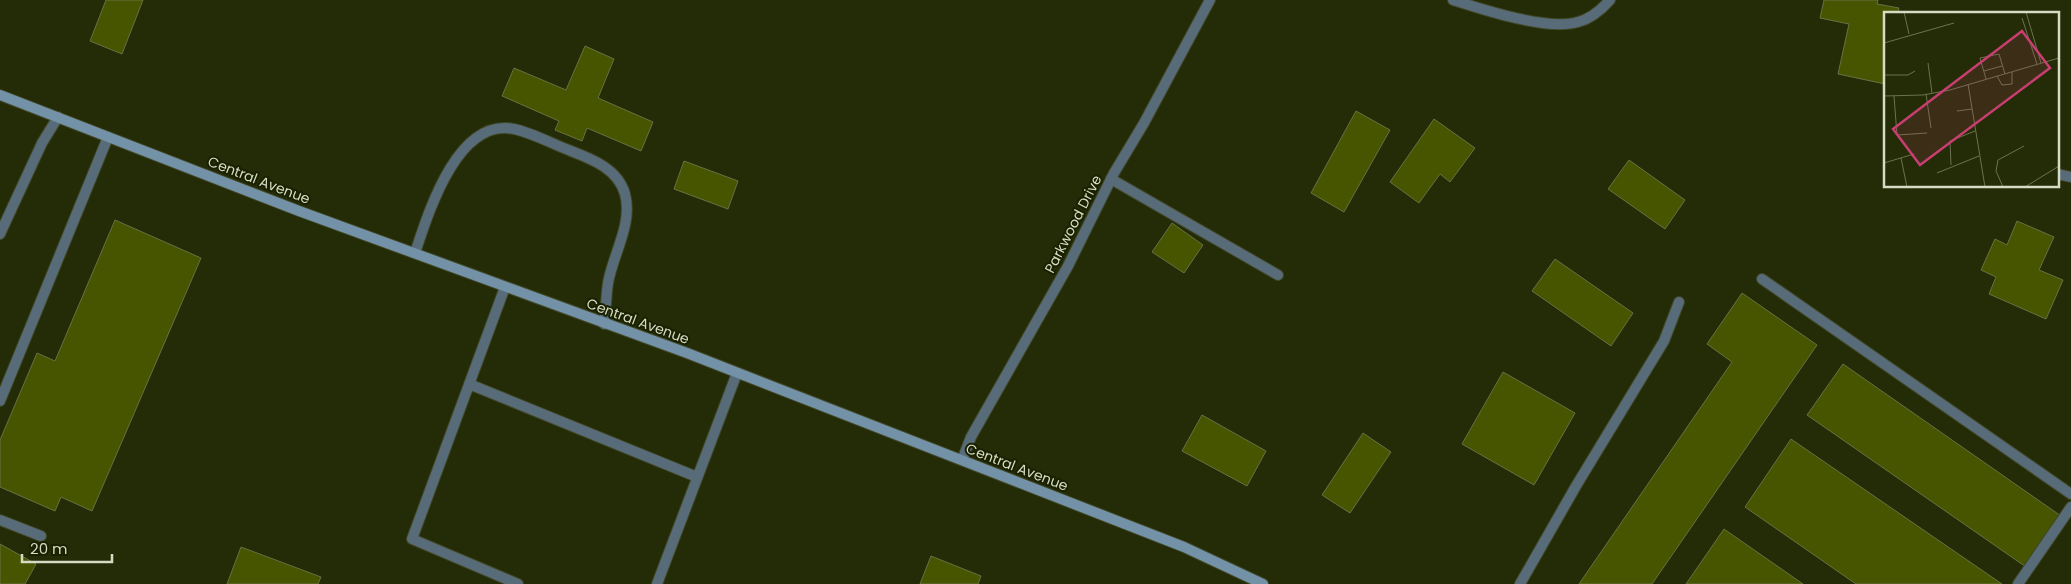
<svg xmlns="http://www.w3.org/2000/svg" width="2071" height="584" font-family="Poppins,sans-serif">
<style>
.building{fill:#475500;stroke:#677243}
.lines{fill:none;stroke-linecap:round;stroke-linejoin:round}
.lane-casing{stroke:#404725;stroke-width:12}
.street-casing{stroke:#404725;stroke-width:12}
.secondary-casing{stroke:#404725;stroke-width:12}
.lane{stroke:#586b79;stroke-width:10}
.street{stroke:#586b79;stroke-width:10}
.secondary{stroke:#7392a8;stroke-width:10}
.labels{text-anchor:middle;stroke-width:4;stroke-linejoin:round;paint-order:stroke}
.street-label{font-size:14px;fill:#d5dcc3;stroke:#1a2100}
.inset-road{fill:none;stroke:#6b7252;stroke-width:1}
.view{fill:#c63f70;fill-opacity:0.15;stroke:#c63f70;stroke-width:2.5}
.inset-edge{fill:none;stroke:#d5dcc3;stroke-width:2.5}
</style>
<rect width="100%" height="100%" fill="#242b07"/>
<path class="building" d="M106,0h37l-21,54 -32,-13z
M1824,0h54l-1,4 22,4 -2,6h-12v70l-47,-10 11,-50 -29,-6z
M585,46l29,13 -16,39 55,24 -12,29 -54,-23 -5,13 -27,-11 4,-9 -57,-25 12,-28 52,22z
M1356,111l34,19 -46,82 -33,-19z
M1434,119l41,29 -25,34 -10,-8 -21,29 -29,-21z
M1629,160l56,40 -20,29 -57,-40z
M684,161l54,20 -10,28 -54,-20z
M115,220l86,38 -109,253 -31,-14 -6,14 -55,-24v-47l37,-87 18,8z
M2017,221l37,16 -15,33 24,10 -17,39 -57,-25 7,-17 -15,-7 14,-31 12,6z
M1172,223l31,22 -19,28 -32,-21z
M1555,259l78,54 -22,33 -79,-55z
M1742,293l75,52 -165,239h-73l153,-222 -25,-18z
M1843,364l218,152 -35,51 -219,-152z
M1503,372l72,41 -41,72 -72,-41z
M1202,415l64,36 -19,35 -65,-35z
M1363,433l28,19 -41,61 -28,-18z
M1791,439l211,145h-146l-111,-77z
M1724,529l79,55h-117z
M0,544l36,20 -11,20h-25z
M241,547l80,30 -3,7h-91z
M931,556l50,20 -3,8h-58z"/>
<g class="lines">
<defs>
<path id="lane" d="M1453,0c31,10 95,31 125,22 12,-3 24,-13 32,-22
M1111,179l167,96
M1762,279l309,215
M505,287l-93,252 106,45
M469,384l228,93
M0,401l108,-264
M0,520l41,16
M657,584l80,-211
M1520,584l56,-98 88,-145 15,-39
M2018,584l53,-77"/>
<path id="street" d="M2057,174l14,3
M0,234l42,-91 16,-26
M415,253c13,-39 42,-136 99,-124 19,4 38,15 57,22 21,8 47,18 54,43 8,30 -12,60 -17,89 -2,13 -2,28 -4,41
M962,460l9,-23 97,-171 46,-93 30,-50 66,-123"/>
<path id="secondary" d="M0,95l299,116 388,142 497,194 79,37"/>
</defs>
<use href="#lane" class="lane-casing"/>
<use href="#street" class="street-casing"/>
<use href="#secondary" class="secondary-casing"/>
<use href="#lane" class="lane"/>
<use href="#street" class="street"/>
<use href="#secondary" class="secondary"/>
</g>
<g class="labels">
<g class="street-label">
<text transform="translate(259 180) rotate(21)" y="5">Central Avenue</text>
<text transform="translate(1073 224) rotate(-63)" y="5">Parkwood Drive</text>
<text transform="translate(638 321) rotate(20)" y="5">Central Avenue</text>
<text transform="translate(1017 467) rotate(21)" y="5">Central Avenue</text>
</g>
</g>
<g transform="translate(1884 12)">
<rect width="175" height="175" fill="#242b07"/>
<path class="inset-road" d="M20,0l5,22M142,0l15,51M138,6l15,46M0,31l70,-20M44,51l4,30M100,59l18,-5M0,63h24l7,-4M113,64l5,9 10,-1v-12M102,67l-6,-21 19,-4 6,20M84,72l17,103M42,82l5,34M0,84l39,-1 27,-5 109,-32M10,84l3,39 30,-2M73,99l15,-2M17,146l6,29M0,151l30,-9M67,153l-1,-24 25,-10M53,161l42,-17M119,175l-7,-16 2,-11 26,-14M141,175l34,-21"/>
<path class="view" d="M138,19l28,37 -130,97 -27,-36z"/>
<rect width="175" height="175" class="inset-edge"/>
</g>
<path d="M22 554v8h90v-8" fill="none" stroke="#d5dcc3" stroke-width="2.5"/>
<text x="30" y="554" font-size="15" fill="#d5dcc3" stroke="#1a2100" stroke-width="4" paint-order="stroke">20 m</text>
</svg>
